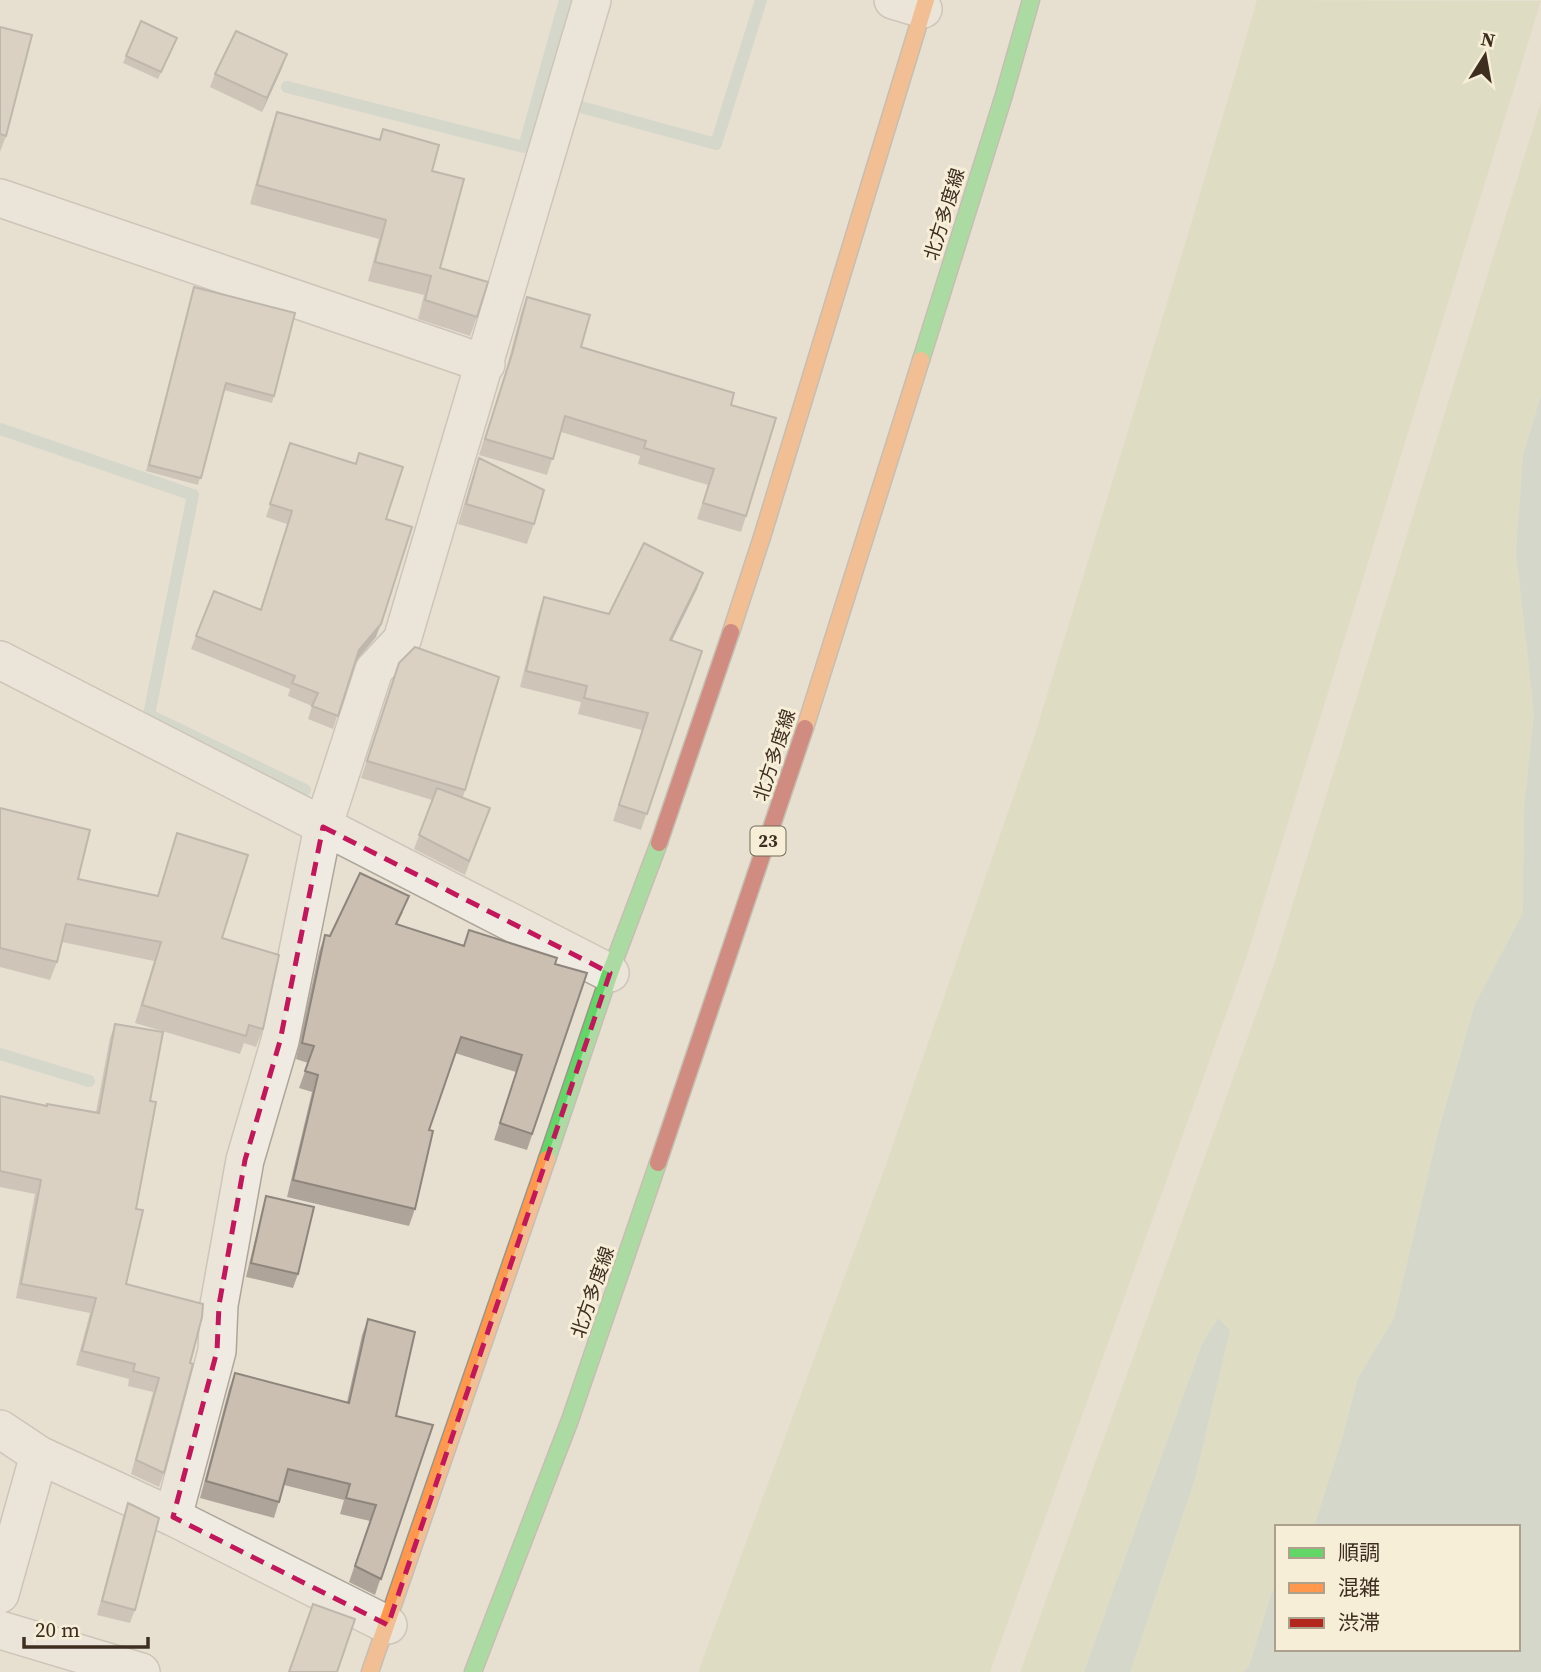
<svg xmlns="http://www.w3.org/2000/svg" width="1541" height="1672" font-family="'Source Serif 4','Noto Sans JP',serif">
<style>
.green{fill:#d6d7b3}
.water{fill:#bcccc2}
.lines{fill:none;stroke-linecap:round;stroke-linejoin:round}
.stream{stroke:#bcccc2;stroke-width:12}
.street-casing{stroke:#ada599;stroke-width:40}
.fast-casing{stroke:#9c958a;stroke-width:19}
.slow-casing{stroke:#9c958a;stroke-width:19}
.jam-casing{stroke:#9c958a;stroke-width:19}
.street{stroke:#efebe3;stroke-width:37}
.fast{stroke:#63d668;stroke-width:16}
.slow{stroke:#ff974d;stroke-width:16}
.jam{stroke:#b3261e;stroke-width:16}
.wall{fill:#afa499}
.shaded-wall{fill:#8e867d}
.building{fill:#cbbfb2;stroke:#8e867d;stroke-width:2}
.marked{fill:none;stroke:#c2185b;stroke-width:5;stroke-dasharray:14 9;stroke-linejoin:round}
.labels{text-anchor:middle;stroke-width:6;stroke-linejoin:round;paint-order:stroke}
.shield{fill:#f7eed8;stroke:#756857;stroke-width:2}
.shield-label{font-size:18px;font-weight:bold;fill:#3d2e20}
.street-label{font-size:19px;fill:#3d2e20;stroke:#f7eed8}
</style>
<rect width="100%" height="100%" fill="#e7e0d1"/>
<path class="green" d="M1257,0l284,1 -295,958 -256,713h-292l186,-502 151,-436 150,-490z
M1541,102v293l-18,61 -7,95 18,161 -10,99 -1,102 -48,91 -36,125 -45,189 -36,60 -17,65 -25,80 -2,4h-37v58l-5,7 -23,74 -6,6h-113l65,-193 35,-149 -12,-11 -16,25 -118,328h-64l254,-708z"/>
<path class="water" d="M1541,395v1277h-298l6,-6 23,-74 5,-7v64h241v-122h-204l27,-84 17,-65 36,-60 45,-189 36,-125 48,-91 1,-102 10,-99 -18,-161 7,-95z
M1218,1318l12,12 -35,149 -65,193h-46l118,-328z"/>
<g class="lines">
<path class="stream" d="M287,87l237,60 41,-147
M581,107l135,37 45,-144
M0,429l193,66 -44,220 156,75
M0,1054l89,27"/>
<defs>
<path id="street" d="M893,0l30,9
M0,198l486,166
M0,660l610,313
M0,1429l39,26 134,62 215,108
M173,1517l44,-166 2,-46 26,-145 35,-119 43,-214 51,-157 28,-30 190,-640
M0,1594l39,-139
M0,1630l141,42"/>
<path id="fast" d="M921,360l83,-265 27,-95
M547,1159l63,-186 49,-130
M473,1672l97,-252 88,-257"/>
<path id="slow" d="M731,632l31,-95 164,-537
M805,728l116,-368
M370,1672l177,-513"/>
<path id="jam" d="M659,843l72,-211
M658,1163l147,-435"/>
</defs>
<use href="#street" class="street-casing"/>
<use href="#fast" class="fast-casing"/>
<use href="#slow" class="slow-casing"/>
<use href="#jam" class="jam-casing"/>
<use href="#street" class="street"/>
<use href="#fast" class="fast"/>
<use href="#slow" class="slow"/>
<use href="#jam" class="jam"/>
</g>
<path class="wall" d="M0,27l6,109 -6,16z
M177,38l-19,41 -35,-16 3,-7z
M282,68l-20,44 -52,-25 5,-13z
M277,112l102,27 4,-10 49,42 8,97 37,49 -7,19 -52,-17 6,-24 -56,-14 11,-42 -129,-35 20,-73z
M194,287l80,109 -2,7 -48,-13 -26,95 -52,-14z
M527,297l54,50 150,58 15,111 -5,16 -44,-13 11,-34 -70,-21 2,-8 -79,-24 -14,43 -68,-20 27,-85 15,-57z
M359,453l27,66 -10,118 -21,25 -22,67 -25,-10 4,-13 -24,-10 2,-7 -99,-40 5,-13 64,-26 27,-86 -21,-7 20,-61 69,8z
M479,458l55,66 -7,20 -69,-20 14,-46z
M703,573l-6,16 -26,52 31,10 -61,179 -28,-9 29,-91 -64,-16 3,-12 -61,-15 18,-73 6,-17 65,17z
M399,663l66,127 -2,7 27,11 -25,67 -51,-26 18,-49 -71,-22z
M0,808l78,71 79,17 20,-63 45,105 41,91 -7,18 -12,-4 -4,11 -105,-31 19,-62 -92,-19 -5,20 -7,18 -50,-13z
M403,912l-6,12 67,21 5,-15 86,34 32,9 -60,177 -33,-10 22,-68 -61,-19 -26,77 -14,79 -6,17 -122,-29 25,-105 -13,-4 9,-25 -12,-4 23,-107 6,-17 5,1z
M115,1024l35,77 -24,183 64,79 -26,110 -5,14 -28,-13 22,-82 -25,-6 1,-7 -53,-14 14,-52 -74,-15 19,-104 -35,-7v-91l47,10 49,6 14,-74z
M266,1196l32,78 -5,14 -47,-11 16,-67z
M368,1319l28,97 37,9 -58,170 -26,-13 21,-61 -30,-7 4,-14 -60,-15 -10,33 -74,-20 29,-109 6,-16 112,29 15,-67z
M128,1503l7,107 -5,13 -33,-8 26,-98z"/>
<path class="shaded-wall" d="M287,54l-5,14 -20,44 5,-14z
M703,573l-6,16 -33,68 6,-17z
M381,624l-5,13 -22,26 5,-13z"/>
<path class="building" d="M141,21l36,17 -16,34 -35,-16z
M0,27l32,8 -26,101 -6,-2z
M236,31l51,23 -20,44 -52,-24z
M277,112l103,28 3,-11 56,16 -7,26 32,8 -24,89 48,14 -11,35 -52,-17 6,-24 -56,-14 11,-42 -129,-35z
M194,287l101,26 -21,83 -48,-13 -25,95 -52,-13z
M527,297l63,18 -9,32 153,46 -3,12 45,13 -30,98 -43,-13 11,-34 -70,-21 2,-7 -81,-25 -12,43 -68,-20 27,-85z
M290,443l66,21 3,-11 44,14 -17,52 26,8 -31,97 -22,26 -21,66 -26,-10 6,-13 -26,-10 3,-7 -99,-40 18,-45 47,19 31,-99 -22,-7z
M479,458l65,32 -10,34 -68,-20z
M644,543l59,30 -33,67 32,11 -55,163 -28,-9 29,-92 -64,-15 3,-12 -61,-15 18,-74 65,17z
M415,647l84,30 -34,113 -98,-29 32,-98z
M437,788l53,20 -21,53 -50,-26z
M0,808l90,22 -12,49 80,17 19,-63 71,22 -26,83 57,17 -16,74 -14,-4 -3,11 -104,-31 19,-63 -95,-18 -9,38 -57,-14z
M360,873l49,23 -13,28 68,22 5,-16 88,28 -2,6 32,9 -55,161 -32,-11 22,-68 -61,-18 -32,93 4,1 -18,78 -122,-29 25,-105 -13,-4 9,-25 -12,-3 23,-108 5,1z
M115,1024l48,8 -13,69 6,1 -20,107 7,1 -17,74 77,20 -1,13 -12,46 3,1 -29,109 -28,-13 23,-82 -26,-7 2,-7 -53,-13 14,-53 -75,-14 20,-104 -41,-9v-75l47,10v-2l52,9z
M266,1196l48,11 -16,67 -47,-11z
M368,1319l47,13 -19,84 37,9 -52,154 -26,-13 21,-61 -30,-7 4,-14 -62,-15 -9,33 -73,-21 29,-108 114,30z
M128,1503l31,15 -24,92 -33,-9z
M313,1604l42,15 -18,53h-48z"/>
<path d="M0 0H1541V1672H0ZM323,827l287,146 -222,652 -215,-108 44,-166 2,-46 26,-145 35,-119z" fill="#e7e0d1" fill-opacity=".55" fill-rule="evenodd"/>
<path class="marked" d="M323,827l287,146 -222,652 -215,-108 44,-166 2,-46 26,-145 35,-119z"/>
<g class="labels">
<rect class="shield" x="750.5" y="826.5" width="35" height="29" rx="5"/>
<g class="shield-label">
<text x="768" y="847">23</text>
</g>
<g class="street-label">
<text transform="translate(944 214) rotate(-73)" y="7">北方多度線</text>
<text transform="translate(774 755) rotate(-72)" y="7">北方多度線</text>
<text transform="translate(592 1292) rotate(-71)" y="7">北方多度線</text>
</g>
</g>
<rect x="1275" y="1525" width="245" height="126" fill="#f7eed8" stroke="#ada18e" stroke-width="2"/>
<rect x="1289" y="1548" width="35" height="10" fill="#63d668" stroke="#ada18e" stroke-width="2"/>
<text x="1338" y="1560" font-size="21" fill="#3d2e20">順調</text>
<rect x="1289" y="1583" width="35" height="10" fill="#ff974d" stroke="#ada18e" stroke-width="2"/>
<text x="1338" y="1595" font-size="21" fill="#3d2e20">混雑</text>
<rect x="1289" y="1618" width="35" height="10" fill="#b3261e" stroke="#ada18e" stroke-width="2"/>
<text x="1338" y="1630" font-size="21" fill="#3d2e20">渋滞</text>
<g transform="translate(1485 56) rotate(11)" stroke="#f7eed8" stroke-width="5" paint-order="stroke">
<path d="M0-5L12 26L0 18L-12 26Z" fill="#3d2e20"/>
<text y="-10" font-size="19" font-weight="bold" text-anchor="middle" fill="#3d2e20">N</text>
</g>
<path d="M24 1637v10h124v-10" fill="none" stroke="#3d2e20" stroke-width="3.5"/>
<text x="35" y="1637" font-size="21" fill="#3d2e20" stroke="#f7eed8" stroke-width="5" paint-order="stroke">20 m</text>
</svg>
